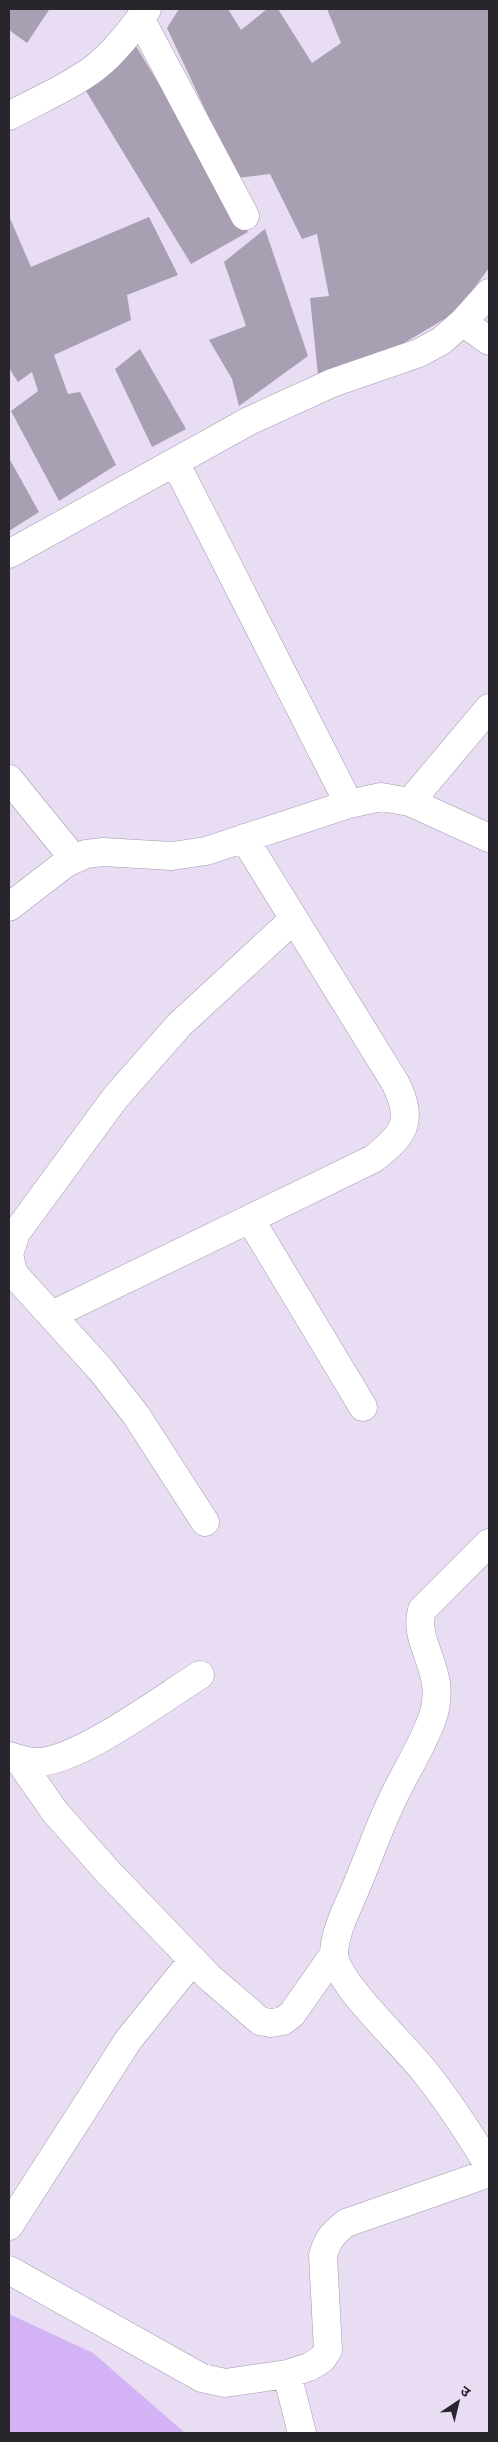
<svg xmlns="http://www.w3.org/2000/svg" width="498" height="2442" font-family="'PT Sans','Noto Sans Devanagari',sans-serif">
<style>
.water{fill:#d3b2f5}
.building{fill:#a99fb3}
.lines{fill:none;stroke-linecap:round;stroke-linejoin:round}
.minor-casing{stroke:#a39aae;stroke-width:29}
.minor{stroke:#fff;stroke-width:28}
</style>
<rect width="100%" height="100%" fill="#e8ddf3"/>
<path class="water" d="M9,2314l84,39 92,80h-176z"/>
<path class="building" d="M14,9l35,1 -22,33 -18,-13v-19z
M179,9h49l13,21 26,-21h11l34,54 29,-20 -14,-34h162v259l-33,44 -67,40 -71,23 -8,-77 19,-2 -12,-62 -15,5 -32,-65 -33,4 -70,-150z
M136,46l112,186 -57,32 -105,-173z
M9,216l22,51 118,-50 29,58 -51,20 4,25 -77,35 14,39 12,-2 36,73 -57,36 -48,-90 27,-20 -6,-19 -14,10 -9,-14z
M265,229l43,127 -69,50 -7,-27 -23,-39 37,-14 -22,-64z
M140,349l46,80 -34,18 -37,-78z
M9,458l30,54 -30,19z"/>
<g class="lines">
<defs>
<path id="minor" d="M140,18l105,198
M9,116c29,-16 61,-29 87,-49 20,-16 36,-38 51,-58
M463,322l26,19
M176,464l173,340
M9,554l240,-133 83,-38 87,-30 22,-12 22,-19 26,-29
M9,779l65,80
M410,802l79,-94
M9,907l57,-44 20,-9 17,-2 69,4 34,-5 143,-47 32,-7 29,5 79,36
M250,1219l113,188
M52,1315l321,-156c31,-24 41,-37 23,-75l-152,-246
M205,1522l-69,-107 -35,-45 -88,-97 -4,-19 7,-21 99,-135 64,-73 115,-106
M489,1543l-67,67c-10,34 26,61 11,106 -9,27 -26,53 -38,78 -16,32 -27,66 -41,98 -8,19 -19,40 -20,61 0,28 72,94 91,119 24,30 44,61 64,94
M9,1756c9,3 20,7 30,6 41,-2 124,-64 161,-87
M18,1759l37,53 53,60 101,105 51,44 11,2 12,-2 9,-7 42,-60
M9,2226l120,-187 64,-79
M9,2270l193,108 23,5 62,-9 22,-7 13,-8 6,-9 -5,-94c4,-16 10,-23 23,-33l143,-50
M287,2374l15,59"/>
</defs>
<use href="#minor" class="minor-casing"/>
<use href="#minor" class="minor"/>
</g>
<rect width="498" height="2442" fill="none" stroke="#29252d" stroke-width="20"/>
<g transform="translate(458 2402) rotate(35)" stroke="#e8ddf3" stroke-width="4" paint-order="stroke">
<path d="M0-4L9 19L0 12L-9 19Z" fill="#29252d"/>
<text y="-8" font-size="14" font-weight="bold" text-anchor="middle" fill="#29252d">उ</text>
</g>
</svg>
